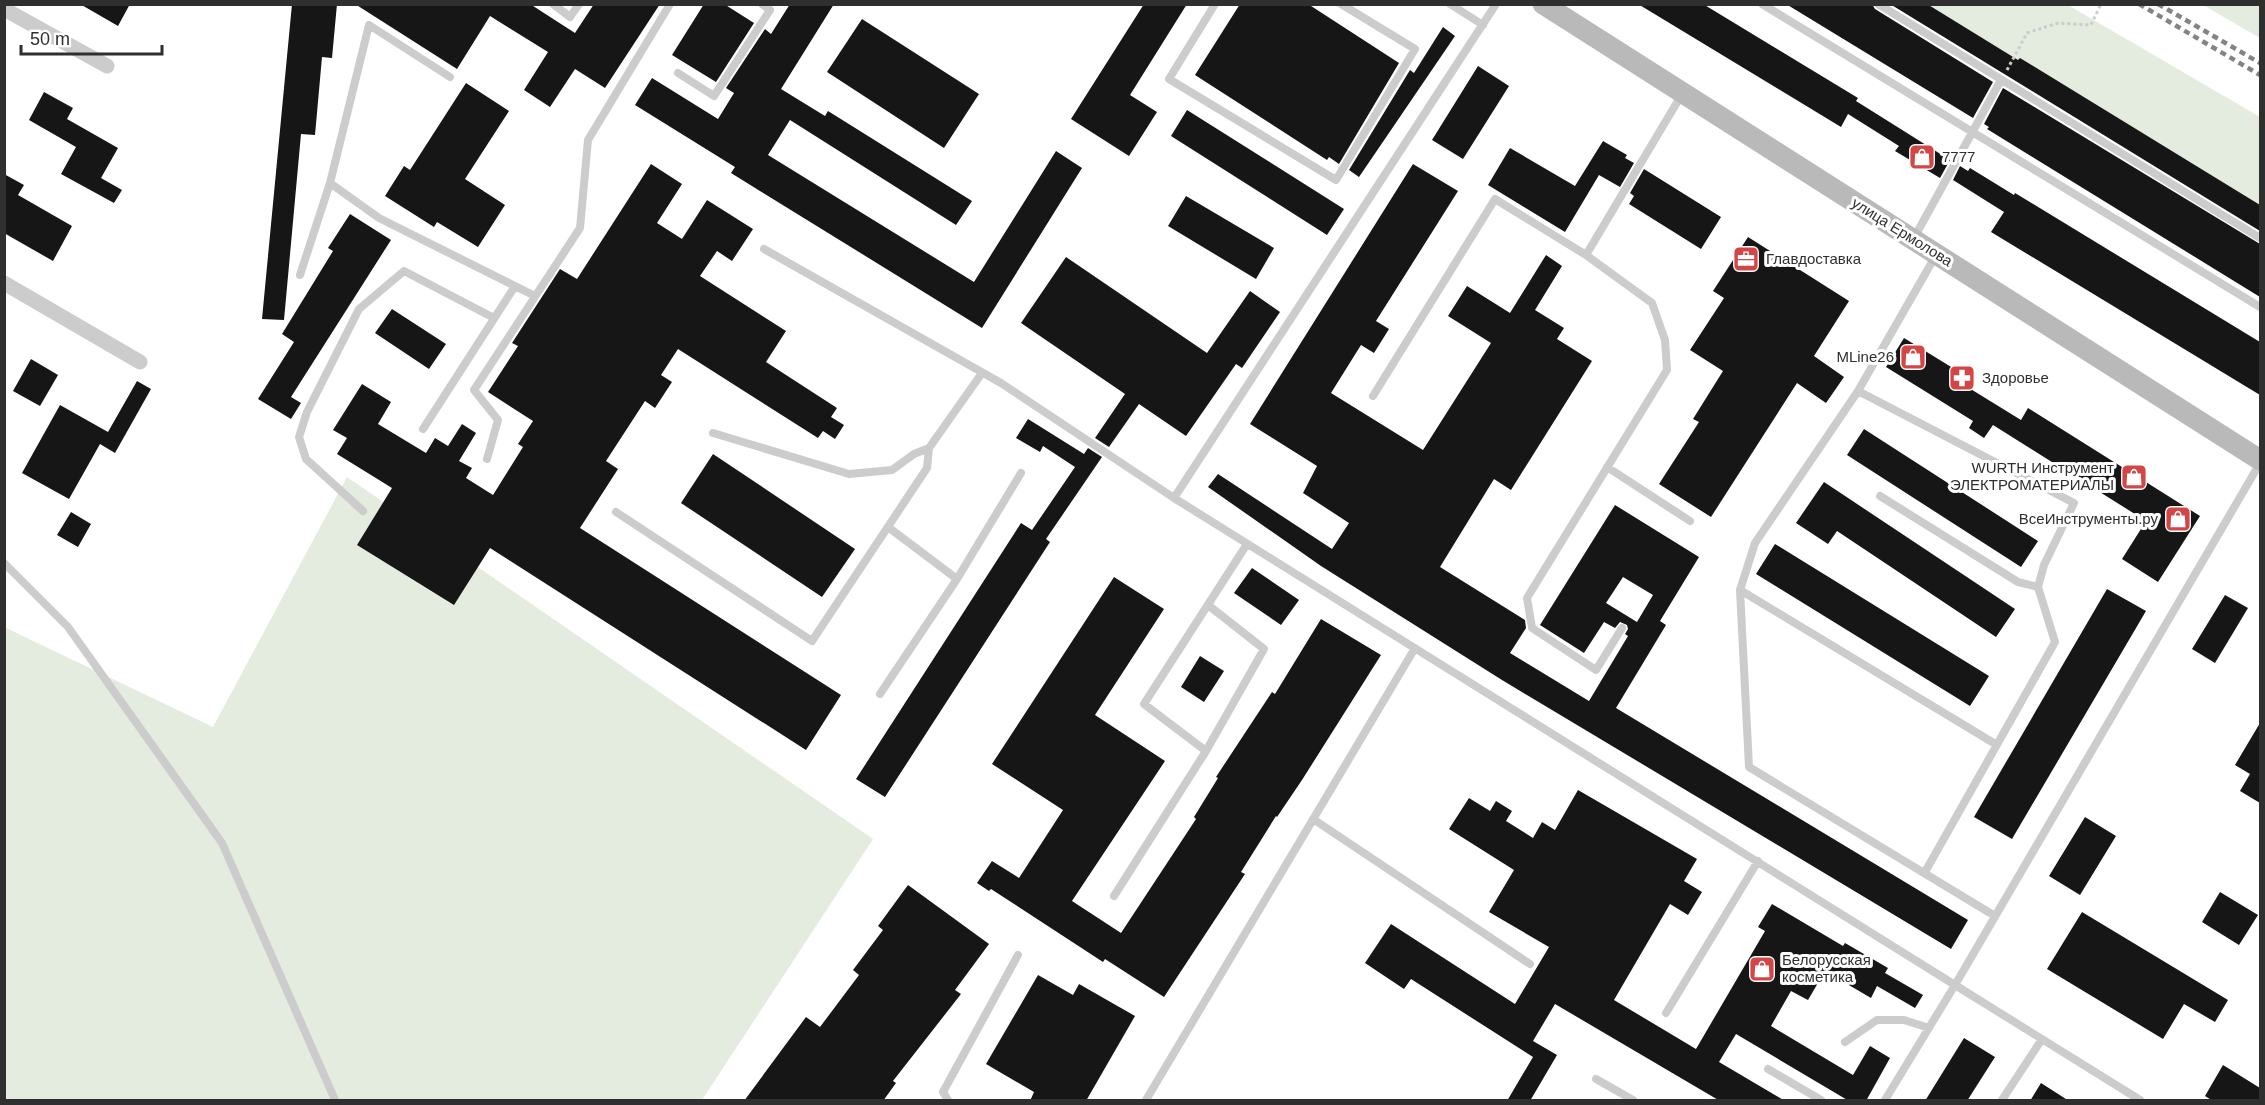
<svg xmlns="http://www.w3.org/2000/svg" width="2265" height="1105" font-family="Arial,sans-serif">
<style>
.green{fill:#e4ebdf}
.building{fill:#161616;fill-rule:evenodd}
.lines{fill:none;stroke-linecap:round;stroke-linejoin:round}
.path{stroke:#ccc;stroke-width:3;stroke-dasharray:3 3;stroke-linecap:butt}
.lane{stroke:#ccc;stroke-width:8}
.street{stroke:#ccc;stroke-width:15}
.secondary{stroke:#b9b9b9;stroke-width:21}
.rail{stroke:#848484;stroke-width:4.5;stroke-dasharray:6 4.5;stroke-linecap:butt}
.labels{text-anchor:middle;stroke-width:6;stroke-linejoin:round;paint-order:stroke}
.poi-label{font-size:15px;fill:#2f2f2f;stroke:#fff;text-anchor:start}
.street-label{font-size:15px;fill:#2f2f2f;stroke:#fff}
</style>
<rect width="100%" height="100%" fill="#fff"/>
<path class="green" d="M1927,5h141l192,112v89z
M2203,5h57v33z
M347,477l526,362 -171,261h-697l-1,-473 209,100z"/>
<path class="building" d="M80,4h50l-12,22z
M292,4h45l-5,54 -10,-1 -7,78 -14,-1 -17,186 -22,-1z
M355,4h175l45,29 19,-29h66l-55,84 -30,-19 -25,38 -26,-17 24,-38 -58,-36 -33,53z
M704,4h20l30,19 -38,59 -44,-27z
M790,4h44l-53,85 44,27 3,-5 144,90 -16,24 -166,-105 -22,35 206,127 82,-131 26,17 -100,160 -251,-155 4,-6 -100,-62 17,-27 66,41 16,-26 -8,-5 39,-59 6,5z
M1144,4h43l-57,91 27,17 -28,44 -58,-37z
M1240,4h68l91,59 -60,101 -10,-7 -2,3 -132,-85z
M1638,4h65l155,94 -2,3 94,59 -10,18 -45,-27 4,-5 -51,-32 -7,13z
M1786,4h86l3,5 118,73 -20,36z
M1890,4h37l91,56 2,-2 240,147v26z
M862,19l117,75 -35,54 -117,-76z
M1443,27l12,9 -96,141 -10,-7 61,-100 4,3z
M1478,66l31,20 -46,73 -31,-19z
M466,83l43,28 -44,68 40,26 -27,42 -41,-25 -3,5 -49,-31 19,-30 6,4z
M2003,88l257,156v53l-273,-168 2,-2 -5,-3z
M44,92l29,16 -6,11 51,29 -17,30 21,12 -8,13 -53,-29 15,-27 -47,-27z
M1187,110l157,99 -17,26 -156,-99z
M1603,141l24,14 -2,3 9,5 -14,24 -21,-12 -34,57 -77,-47 22,-37 65,38z
M651,164l31,20 -25,39 25,16 25,-39 46,29 -21,32 -15,-10 -17,25 86,55 -20,31 71,46 -6,9 13,8 -9,14 -12,-8 -5,7 -140,-89 -17,26 11,7 -17,26 -10,-7 -39,60 12,8 -38,59 261,167 -35,55 -316,-202 -36,57 -97,-60 35,-57 -55,-34 10,-16 -14,-8 29,-46 29,18 -13,22 48,29 9,-15 13,8 14,-22 14,9 -17,28 13,7 -6,10 27,17 30,-48 -5,-3 15,-23 -45,-29 30,-46 -6,-3 48,-74 17,10z
M1413,164l45,27 -82,130 13,8 -15,24 -13,-8 -30,48 92,57 68,-107 -43,-27 19,-30 43,27 36,-58 16,11 -27,44 29,18 -7,11 35,22 -81,129 -17,-11 -54,88 85,53 1,8 -16,25 79,48 39,-65 -3,-2 3,-5 -1,-4 -7,-3 -5,6 -11,-6 -20,31 -44,-28 75,-120 84,52 -39,64 6,4 -50,83 352,212 -17,29 -449,-269 -181,-114 -113,-79 10,-13 114,75 17,-26 -46,-30 14,-27 -67,-42zM1623,577l30,18 -16,27 -31,-19z
M1960,166l8,5 2,-3 44,27 1,-2 245,149v53l-269,-163 13,-20 -51,-32z
M1644,169l77,48 -20,32 -72,-45 5,-8 -4,-3z
M4,174l20,11 -6,10 54,31 -19,35 -49,-28z
M1186,196l88,52 -18,31 -88,-53z
M350,214l41,26 -100,157 10,6 -10,16 -33,-20 36,-57 -12,-8 51,-83 -5,-3z
M1748,237l101,64 -35,55 30,21 -18,26 -29,-20 -86,134 -52,-33 40,-62 -6,-3 30,-48 -33,-21 34,-52 -11,-7z
M1066,257l141,96 43,-62 30,21 -38,56 -6,-4 -50,72 -47,-32 -30,43 -14,-9 30,-44 -104,-71z
M392,309l54,35 -17,25 -54,-36z
M1904,338l70,43 -5,7 52,32 7,-12 172,108 -42,66 -36,-23 24,-38 -153,-96 -9,13 -15,-10 4,-7 -87,-54z
M31,359l27,16 -18,31 -27,-15z
M137,381l14,8 -36,64 -15,-9 -31,55 -47,-26 38,-68 48,27z
M1028,419l56,35 4,-6 14,9 -56,82 4,3 -165,255 -29,-18 165,-256 11,7 43,-63 -32,-21 -3,6 -24,-14z
M1864,429l174,112 -17,26 -174,-112z
M713,454l142,95 -33,48 -141,-94z
M1824,482l191,127 -19,28 -159,-106 -9,13 -32,-21z
M71,512l20,12 -13,23 -21,-12z
M1775,544l214,132 -19,30 -214,-132z
M1252,568l47,32 -18,25 -47,-32z
M1114,577l50,32 -69,106 70,46 -93,140 49,32 75,-114 -2,-2 24,-39 -2,-1 56,-85 3,2 46,-75 60,36 -79,125 -25,37 -1,-1 -35,56 4,2 -81,123 -59,-38 -2,3 -112,-73 -2,2 -12,-8 15,-22 27,17 44,-68 -71,-46z
M2107,589l39,22 -134,228 -38,-22z
M2225,595l23,13 -33,55 -23,-14z
M1200,656l24,15 -20,31 -23,-15z
M2260,723v80l-20,-12 10,-17 -15,-9z
M1578,790l119,69 -13,22 18,11 -14,23 -18,-11 -56,96 82,49 69,-118 -7,-4 14,-23 71,42 2,-3 43,25 -3,5 38,22 -8,13 -38,-22 -6,12 -46,-27 -17,29 -17,-9 -20,35 82,49 17,-29 20,12 -24,43h-17l-113,-67 -17,28 66,39h-65l-165,-97 -22,37 24,14 -27,46h-23l26,-44 -122,-78 -7,10 -39,-26 26,-39 124,80 34,-57 -60,-35 25,-42 -65,-41 20,-31 21,13 6,-10 16,10 -6,10 27,17 9,-16 13,8z
M2085,817l31,19 -36,59 -31,-19z
M908,885l81,59 -34,46 6,4 -68,87 3,2 -13,18h-139l62,-84 14,10 39,-52 -6,-5 30,-40 -5,-4z
M2220,892l38,23 -19,30 -37,-23z
M2082,912l146,88 -13,22 -31,-18 -21,35 -116,-70z
M1038,975l35,20 6,-11 56,32 -49,85h-56l4,-9 -48,-28z
M1964,1038l31,19 -28,44h-42z
M2223,1065l37,23v13h-47l-8,-5z
M2041,1083l28,18h-39z"/>
<g class="lines">
<path class="path" d="M2007,70l20,-37 31,-10 33,2 10,-21"/>
<path class="lane" d="M553,4l17,13 9,-13
M1215,4l-46,75 167,101 79,-131 -74,-45
M1450,4l33,21
M1762,4l498,303
M1878,4l382,234
M678,73l36,23 56,-86 -8,-6
M330,183l49,35 156,78
M1914,238l87,-158
M764,249l237,134 173,115 322,-494
M1936,255l-78,136 -103,152 -15,47 9,177 246,149
M300,275l30,-92 39,-158 81,52
M1858,391l216,112 -30,62 -6,22 17,55 -130,230
M1373,396l122,-197 91,56
M423,429l92,-143
M713,433l136,41 43,-4 22,-16 15,-6
M487,459l11,-39 -24,-30 106,-162 8,-88 82,-136
M1607,467l83,54
M1880,496l138,86 20,5
M1174,498l781,487 -70,115
M363,511l-57,-52 -7,-22 8,-25 52,-103 45,-38 90,47
M616,512l196,129 115,-173 2,-20 53,-75
M888,527l69,52
M4,563l64,64 154,216 113,257
M1740,590l257,155
M1622,628l-26,42 -64,-42 -5,-30 140,-228 -2,-30 -13,-37 -66,-48 96,-161
M880,694l77,-115 64,-106
M1206,751l-62,-47 103,-160
M1313,819l217,145
M1114,896l92,-145 58,-102 -56,-44
M1666,1013l92,-152
M1845,1042l32,-22h27l25,8
M1768,1069l53,31
M1596,1079l37,21
M948,1100l-5,-8 75,-137
M1146,1100l269,-452
M2002,1100l40,-61
M2140,1100l-185,-115 305,-522"/>
<path class="street" d="M4,9l103,57
M4,283l136,79"/>
<path class="secondary" d="M1543,4l717,456"/>
<path class="rail" d="M2139,4l121,71
M2158,4l102,59"/>
</g>
<defs>
<symbol id="shop-square" viewBox="-11 -11 22 22"><rect x="-9" y="-9" width="18" height="18" rx="4" fill="#d24646" stroke="#fff"/><path d="M-5-2.5h2.3a2.7 3.5 0 0 1 5.4 0H5L5.5 6h-11ZM-1.5-2.5h3a1.5 2.3 0 0 0-3 0Z" fill="#fff"/></symbol>
<symbol id="office-square" viewBox="-11 -11 22 22"><rect x="-9" y="-9" width="18" height="18" rx="4" fill="#d24646" stroke="#fff"/><path d="M-6-3h4V-5.5h4V-3h4V5H-6ZM-1-4.5V-3h2v-1.5ZM-6 0V1H6V0Z" fill="#fff"/></symbol>
<symbol id="pharmacy-square" viewBox="-11 -11 22 22"><rect x="-9" y="-9" width="18" height="18" rx="4" fill="#d24646" stroke="#fff"/><path d="M-2-6h4v4h4v4h-4v4h-4v-4h-4v-4h4Z" fill="#fff"/></symbol>
</defs>
<g fill-rule="evenodd">
<use href="#shop-square" x="1907" y="142" width="30" height="30"/>
<use href="#office-square" x="1731" y="244" width="30" height="30"/>
<use href="#shop-square" x="1898" y="342" width="30" height="30"/>
<use href="#pharmacy-square" x="1947" y="363" width="30" height="30"/>
<use href="#shop-square" x="2119" y="462" width="30" height="30"/>
<use href="#shop-square" x="2163" y="504" width="30" height="30"/>
<use href="#shop-square" x="1747" y="954" width="30" height="30"/>
</g>
<g class="labels">
<g class="poi-label">
<text x="1942" y="162">7777</text>
<text x="1766" y="264">Главдоставка</text>
<text x="1894" y="362" text-anchor="end">MLine26</text>
<text x="1982" y="383">Здоровье</text>
<text x="2114" y="473" text-anchor="end">WURTH Инструмент<tspan x="2114" dy="17">ЭЛЕКТРОМАТЕРИАЛЫ</tspan></text>
<text x="2158" y="524" text-anchor="end">ВсеИнструменты.ру</text>
<text x="1782" y="965">Белорусская<tspan x="1782" dy="17">косметика</tspan></text>
</g>
<g class="street-label">
<text transform="translate(1902 232) rotate(32)" y="5">улица Ермолова</text>
</g>
</g>
<rect width="2265" height="1105" fill="none" stroke="#2f2f2f" stroke-width="12"/>
<path d="M21 45v9h141v-9" fill="none" stroke="#2f2f2f" stroke-width="3"/>
<text x="30" y="45" font-size="18" fill="#2f2f2f" stroke="#ffffff" stroke-width="4.5" paint-order="stroke">50 m</text>
</svg>
